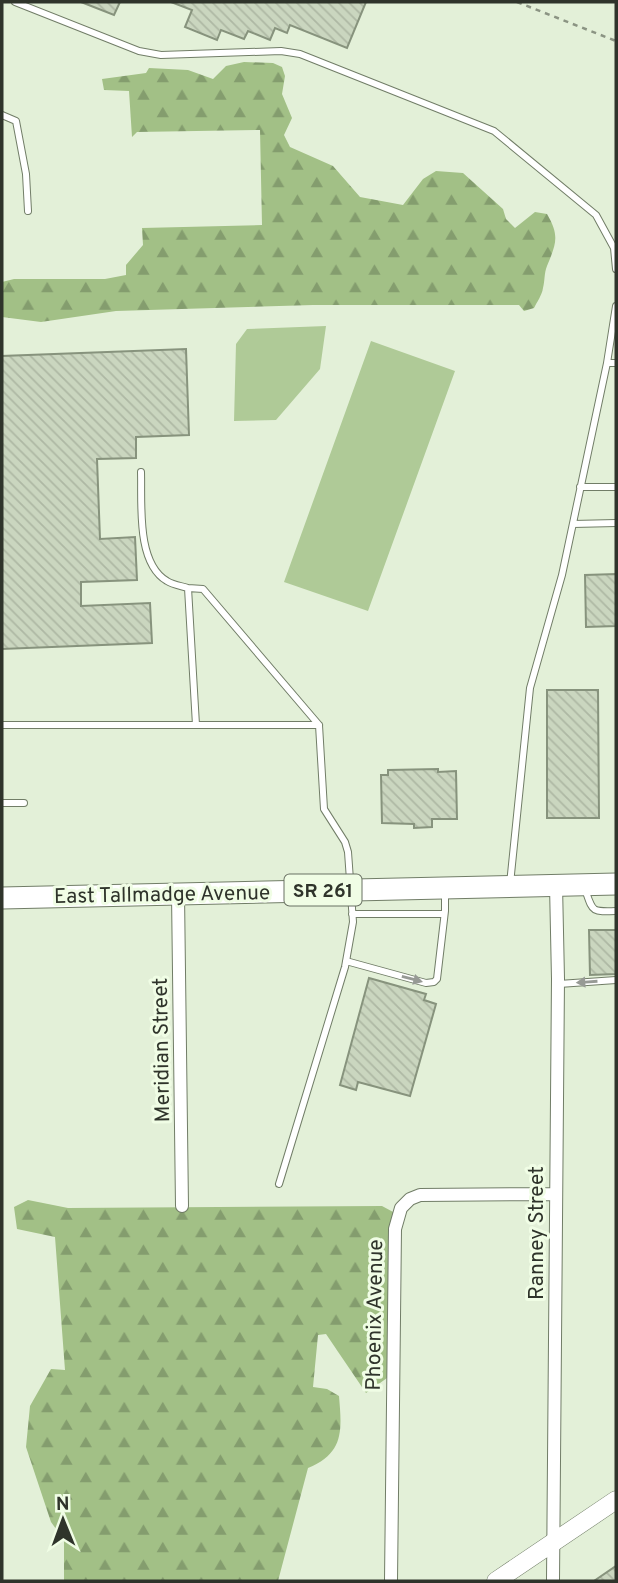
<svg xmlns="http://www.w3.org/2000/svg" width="618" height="1583" font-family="Overpass,sans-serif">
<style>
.green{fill:#afca97}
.forest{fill:url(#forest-firs)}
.building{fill:url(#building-back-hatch);stroke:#87937d;stroke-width:2}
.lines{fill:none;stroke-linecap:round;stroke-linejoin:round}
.lane-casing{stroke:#717d67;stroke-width:8}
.street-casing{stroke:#717d67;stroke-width:14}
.secondary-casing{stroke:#717d67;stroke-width:19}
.primary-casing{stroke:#717d67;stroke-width:23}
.path{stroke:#8b9483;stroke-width:2.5;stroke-dasharray:5 5;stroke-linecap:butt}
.lane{stroke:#fff;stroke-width:6}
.street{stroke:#fff;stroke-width:12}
.secondary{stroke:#fff;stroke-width:18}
.primary{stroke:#fff;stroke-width:21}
.oneway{fill:#979a95}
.labels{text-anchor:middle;stroke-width:6;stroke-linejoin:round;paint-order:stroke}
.shield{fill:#f0fde5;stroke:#697063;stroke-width:2}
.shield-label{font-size:19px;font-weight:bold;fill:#2f342b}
.street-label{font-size:21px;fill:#2f342b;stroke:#f0fde5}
</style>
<defs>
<pattern id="forest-firs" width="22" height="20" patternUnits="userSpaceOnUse" patternTransform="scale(1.75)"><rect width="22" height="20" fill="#a2c086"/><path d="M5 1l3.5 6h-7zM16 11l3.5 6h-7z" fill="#849d6e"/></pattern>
<pattern id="building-back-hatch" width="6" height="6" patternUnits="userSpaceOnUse" patternTransform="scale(1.75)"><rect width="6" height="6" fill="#cad6bf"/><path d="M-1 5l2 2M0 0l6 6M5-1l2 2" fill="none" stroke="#aeb8a4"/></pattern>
</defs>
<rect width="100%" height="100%" fill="#e3f0d8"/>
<path class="green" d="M326,326l-6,43 -44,51 -42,1 2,-77 11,-15z
M371,341l84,30 -87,240 -84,-29z"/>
<path class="forest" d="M244,62l29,1 9,4 3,9 -3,18 10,24 -8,17 6,12 43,19 27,31 43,8 20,-26 13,-8 27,2 40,36 3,10 9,9 20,-16 12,2c13,22 9,30 0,52 -3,7 -2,15 -4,22 -1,7 -6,14 -9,20l-10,3 -5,-6h-206l-197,6 -75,11 -39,-5v-35l12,-3h91l21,-4v-10l17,-20 -1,-17 120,-3 -2,-95 -123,2 -5,5 -3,-46 -25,-1 -2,-11 44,-6 3,-5 39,2 25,9 13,-13z
M28,1200l40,8 314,-2 13,7 -8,165 -21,15 -40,-59 -8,1 -5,52 14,2 12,7c3,35 5,57 -31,72l-30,113h-214v-41l-13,-18 -25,-75 4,-41 21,-37 14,1 -10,-133 -38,-8 -3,-22z"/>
<path class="building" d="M81,2h39l-6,13z
M171,2h195l-19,46 -57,-23 -3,8 -12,-5 -5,12 -22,-9 -4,8 -23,-9 -4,10 -32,-13 7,-17z
M186,349l3,86 -53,2v21l-39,1 3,80 35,-2 2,43 -56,2v24l69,-3 2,40 -150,6v-293z
M616,574v52l-30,1 -1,-52z
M547,690h51l1,128h-52z
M438,769v3l18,-1 1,48h-25v8l-18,1v-4l-32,-1 -1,-48h7v-5z
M589,930h27v44l-26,1z
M369,978l57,16 -2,6 12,4 -26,92 -52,-14 -2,8 -16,-5z
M616,1566v15h-22z"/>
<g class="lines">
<defs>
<path id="lane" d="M15,2l124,49 22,4 120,-4 19,3 194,77 102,84 18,33 2,21
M2,115l14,6 10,53 2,37
M607,363l9,-57
M141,472c1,31 -5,91 26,109 6,4 15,5 21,7
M580,487h36
M573,524l43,-1
M2,725h317l5,84 21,33 3,10 5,70 -8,45 -66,217
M196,725l-8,-137 15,1 116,136
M2,803h22
M510,884l20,-196 32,-113 45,-212h9
M585,889c8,23 6,23 31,22
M352,914h92
M346,961l80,22 8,-1 3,-3 8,-68v-20
M559,984l57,-4"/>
<path id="street" d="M178,894l4,312
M391,1581l4,-352 6,-21 9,-9 10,-4 134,-1
M553,1581l5,-602 -2,-94"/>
<path id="secondary" d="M496,1581l120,-81"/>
<path id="primary" d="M2,898l614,-14"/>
</defs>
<use href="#lane" class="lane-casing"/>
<use href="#street" class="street-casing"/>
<use href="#secondary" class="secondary-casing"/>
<use href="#primary" class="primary-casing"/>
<path class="path" d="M517,2l99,39"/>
<use href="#lane" class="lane"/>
<use href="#street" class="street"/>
<use href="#secondary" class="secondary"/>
<use href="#primary" class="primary"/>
</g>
<defs><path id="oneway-solid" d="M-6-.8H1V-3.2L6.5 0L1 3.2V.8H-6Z" transform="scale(1.75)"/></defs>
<g class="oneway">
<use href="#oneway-solid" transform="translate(412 979) rotate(15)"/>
<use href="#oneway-solid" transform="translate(587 982) rotate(176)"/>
</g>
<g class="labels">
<rect class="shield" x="284.5" y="874.5" width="77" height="31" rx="5"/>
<g class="shield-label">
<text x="323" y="897">SR 261</text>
</g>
<g class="street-label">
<text transform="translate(162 894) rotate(-1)" y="7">East Tallmadge Avenue</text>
<text transform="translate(161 1050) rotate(-91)" y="7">Meridian Street</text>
<text transform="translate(536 1233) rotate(-90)" y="7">Ranney Street</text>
<text transform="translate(374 1315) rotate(-89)" y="7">Phoenix Avenue</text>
</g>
</g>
<rect width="618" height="1583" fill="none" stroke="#2f342b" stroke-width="7"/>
<g transform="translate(63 1520) rotate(359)" stroke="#f0fde5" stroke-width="5" paint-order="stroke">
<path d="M0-5L12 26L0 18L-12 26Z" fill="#2f342b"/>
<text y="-10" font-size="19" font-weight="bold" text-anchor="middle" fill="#2f342b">N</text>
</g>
</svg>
